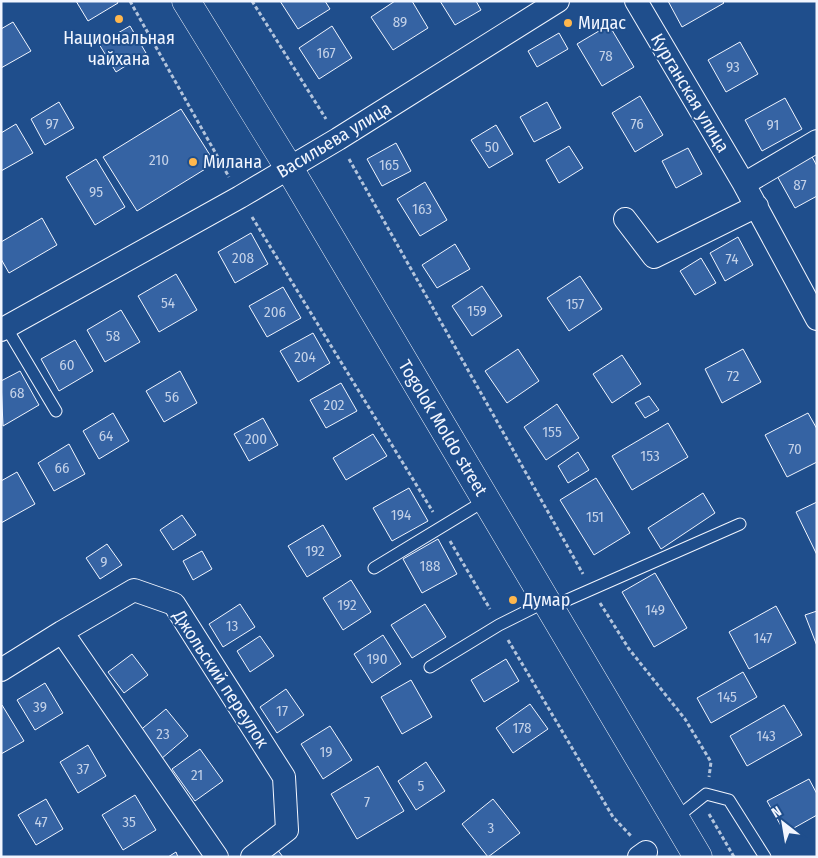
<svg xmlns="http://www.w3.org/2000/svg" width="818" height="858" font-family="'Fira Sans Condensed',sans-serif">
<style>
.building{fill:#3563a3;stroke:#f2f6ff}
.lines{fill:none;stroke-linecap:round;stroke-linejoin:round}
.service-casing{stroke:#f2f6ff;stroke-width:13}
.minor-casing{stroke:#f2f6ff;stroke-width:24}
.secondary-casing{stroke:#f2f6ff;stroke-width:29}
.path{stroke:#b3c4dc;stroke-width:3;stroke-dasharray:4 2.5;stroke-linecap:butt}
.service{stroke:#1f4e8c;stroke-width:11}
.minor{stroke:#1f4e8c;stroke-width:22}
.secondary{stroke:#1f4e8c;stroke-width:28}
.poi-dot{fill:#ffb74d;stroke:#1f4e8c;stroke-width:2}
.labels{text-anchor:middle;stroke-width:4;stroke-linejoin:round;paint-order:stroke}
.number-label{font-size:15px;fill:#c3d1e8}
.poi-label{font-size:18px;fill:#f2f6ff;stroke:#1f4e8c;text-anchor:start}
.street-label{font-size:18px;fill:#f2f6ff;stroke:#1f4e8c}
</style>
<rect width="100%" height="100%" fill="#1f4e8c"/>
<path class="building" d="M76,1h41l1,2 -30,18z
M280,1h45l5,8 -32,20z
M395,1h17l16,27 -35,22 -22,-33z
M440,1h36l5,9 -26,15z
M668,1h54l2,2 -42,24z
M13,22l18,29 -30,17v-39z
M609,25l25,42 -32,19 -25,-42z
M130,26l16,27 -30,19 -17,-28z
M332,26l20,32 -33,21 -20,-31z
M559,33l9,16 -31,18 -9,-16z
M740,42l18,32 -32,18 -18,-32z
M640,96l23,39 -28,17 -23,-39z
M785,98l17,31 -40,22 -17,-31z
M59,102l15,26 -29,17 -14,-26z
M547,102l14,26 -27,14 -14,-25z
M181,109l34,54 -78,48 -34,-54z
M16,124l17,29 -32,18v-38z
M496,125l17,29 -24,14 -18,-28z
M396,143l15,28 -29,15 -15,-27z
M569,146l14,22 -24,15 -13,-23z
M688,148l14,26 -26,14 -14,-27z
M811,155l6,11v30l-22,12 -19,-34z
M96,159l29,48 -30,18 -29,-48z
M425,182l22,38 -27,16 -23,-37z
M42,218l15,27 -48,28 -8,-14v-17z
M251,233l17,31 -33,19 -17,-31z
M738,237l15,28 -28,16 -15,-28z
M455,244l15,25 -33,19 -15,-23z
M701,258l15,25 -21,12 -15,-24z
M176,274l21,36 -38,22 -21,-36z
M580,276l22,33 -33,22 -22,-33z
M482,286l20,30 -30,20 -20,-30z
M283,287l18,31 -34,19 -18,-31z
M121,310l19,32 -35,20 -18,-32z
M313,333l17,30 -32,19 -18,-31z
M75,340l18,31 -34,20 -18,-32z
M518,349l21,32 -32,22 -22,-32z
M743,349l18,33 -39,21 -17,-34z
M622,355l19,29 -29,19 -19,-29z
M20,371l19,34 -36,21 -2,-45z
M180,371l17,32 -33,19 -18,-31z
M341,383l16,28 -31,17 -16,-28z
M649,396l10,14 -14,8 -10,-15z
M557,404l22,34 -33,22 -22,-33z
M113,413l16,28 -30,18 -16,-28z
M808,413l9,16v33l-30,15 -22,-42z
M263,418l15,27 -29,16 -15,-27z
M668,423l20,34 -56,33 -20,-34z
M373,434l14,22 -41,24 -13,-22z
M69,444l16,30 -31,17 -16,-28z
M578,452l11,18 -21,13 -10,-17z
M17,472l18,32 -34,19v-42z
M596,478l34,55 -36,22 -34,-55z
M409,488l19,33 -36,20 -19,-33z
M703,493l12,20 -54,36 -13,-21z
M817,502v53l-21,-43z
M182,515l14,20 -23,15 -13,-20z
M323,525l18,31 -34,21 -19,-31z
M438,539l19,35 -35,19 -19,-34z
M107,544l15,21 -22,14 -14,-21z
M202,551l10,18 -19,11 -10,-19z
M655,573l32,55 -33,19 -32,-55z
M351,580l20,32 -28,18 -20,-32z
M240,604l15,23 -32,20 -14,-23z
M425,604l21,33 -34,21 -21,-33z
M776,606l20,37 -47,26 -20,-37z
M817,611v35l-12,-31z
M383,635l18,29 -29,19 -18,-29z
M260,636l14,20 -24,16 -13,-21z
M132,654l16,21 -24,18 -16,-21z
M506,659l13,22 -35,21 -13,-22z
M743,672l14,25 -46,26 -14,-25z
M411,680l21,37 -30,17 -21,-37z
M45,683l18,30 -28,17 -18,-30z
M286,689l18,26 -27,18 -17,-26z
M530,704l18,25 -35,24 -17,-25z
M2,705l22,36 -23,13v-48z
M784,705l18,30 -55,31 -17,-30z
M166,709l22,27 -27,23 -23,-27z
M330,726l22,34 -29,19 -22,-35z
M88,745l18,31 -28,17 -18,-31z
M200,749l23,32 -28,20 -23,-32z
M426,762l19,29 -29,19 -18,-29z
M378,766l26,45 -47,28 -26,-45z
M809,779l8,15v21l-32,18 -18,-32z
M135,795l21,35 -33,20 -21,-35z
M46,799l17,30 -27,16 -18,-30z
M493,799l27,34 -32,24 -26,-33z
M277,849l6,8h-15z
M176,852l2,5h-10z"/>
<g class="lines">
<defs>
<path id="service" d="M6,327l50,84
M374,568l112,-68
M549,608l191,-84
M430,667l69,-42 46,-23
M676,818l30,-24 23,6 36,57"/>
<path id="minor" d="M636,1l108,183
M817,141l-73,43 73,135
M625,219l29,38 103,-51
M1,330l239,-133 98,-58 220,-138
M62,632l72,-42 40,14 110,173 3,53 -35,27
M1,670l61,-38 155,225
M639,857l7,-5"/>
<path id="secondary" d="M186,1l103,167 409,689"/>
</defs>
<use href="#service" class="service-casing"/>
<use href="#minor" class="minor-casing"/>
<use href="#secondary" class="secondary-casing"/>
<path class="path" d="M130,1l99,176
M252,1l74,118
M349,159l234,415
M252,217l181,295
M450,541l40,68
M600,603l29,46 56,70 26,43 -2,15
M508,640l105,177 18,19
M709,814l25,43"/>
<use href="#service" class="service"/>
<use href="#minor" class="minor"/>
<use href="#secondary" class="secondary"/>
</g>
<g class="poi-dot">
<circle cx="119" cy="19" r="5"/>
<circle cx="568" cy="23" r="5"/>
<circle cx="193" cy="162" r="5"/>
<circle cx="513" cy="600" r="5"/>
</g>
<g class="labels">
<g class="number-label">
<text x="400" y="27">89</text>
<text x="326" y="58">167</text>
<text x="606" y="61">78</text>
<text x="733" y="72">93</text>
<text x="52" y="129">97</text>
<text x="637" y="129">76</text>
<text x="773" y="130">91</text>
<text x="492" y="152">50</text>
<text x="159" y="165">210</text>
<text x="389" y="170">165</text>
<text x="800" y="190">87</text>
<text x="96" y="197">95</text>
<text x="422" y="214">163</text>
<text x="243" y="263">208</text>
<text x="732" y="264">74</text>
<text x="168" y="308">54</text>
<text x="575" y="309">157</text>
<text x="477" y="316">159</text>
<text x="275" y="317">206</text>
<text x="113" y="341">58</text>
<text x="305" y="362">204</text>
<text x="67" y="370">60</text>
<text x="733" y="381">72</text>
<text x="17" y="398">68</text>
<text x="172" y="402">56</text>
<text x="334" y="410">202</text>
<text x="552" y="437">155</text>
<text x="106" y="441">64</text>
<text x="256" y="444">200</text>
<text x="795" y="454">70</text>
<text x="650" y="461">153</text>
<text x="62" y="473">66</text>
<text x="401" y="520">194</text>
<text x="595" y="522">151</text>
<text x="315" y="556">192</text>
<text x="104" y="567">9</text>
<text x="430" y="571">188</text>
<text x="347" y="610">192</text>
<text x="655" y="615">149</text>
<text x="232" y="631">13</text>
<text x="763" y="643">147</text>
<text x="377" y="664">190</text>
<text x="727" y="702">145</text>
<text x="40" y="712">39</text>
<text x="282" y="716">17</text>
<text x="522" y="733">178</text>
<text x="163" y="739">23</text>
<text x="766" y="741">143</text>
<text x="326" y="757">19</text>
<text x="83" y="774">37</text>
<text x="197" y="780">21</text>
<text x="421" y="791">5</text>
<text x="367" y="807">7</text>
<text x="41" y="827">47</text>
<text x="129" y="827">35</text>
<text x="491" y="833">3</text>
</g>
<g class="poi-label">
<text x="578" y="29">Мидас</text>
<text x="119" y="44" text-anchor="middle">Национальная<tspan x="119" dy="21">чайхана</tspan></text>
<text x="203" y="168">Милана</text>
<text x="523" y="606">Думар</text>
</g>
<g class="street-label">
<text transform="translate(690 93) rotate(59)" y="6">Курганская улица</text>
<text transform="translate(334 140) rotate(-31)" y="6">Васильева улица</text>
<text transform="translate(443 428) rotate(59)" y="6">Togolok Moldo street</text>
<text transform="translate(221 679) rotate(57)" y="6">Джольский переулок</text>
</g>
</g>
<rect width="818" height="858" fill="none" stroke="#f2f6ff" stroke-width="5"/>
<g transform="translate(783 823) rotate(329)" stroke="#1f4e8c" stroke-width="4" paint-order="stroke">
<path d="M0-4L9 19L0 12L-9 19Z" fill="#f2f6ff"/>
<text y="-8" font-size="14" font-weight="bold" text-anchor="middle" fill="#f2f6ff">N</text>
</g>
</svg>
